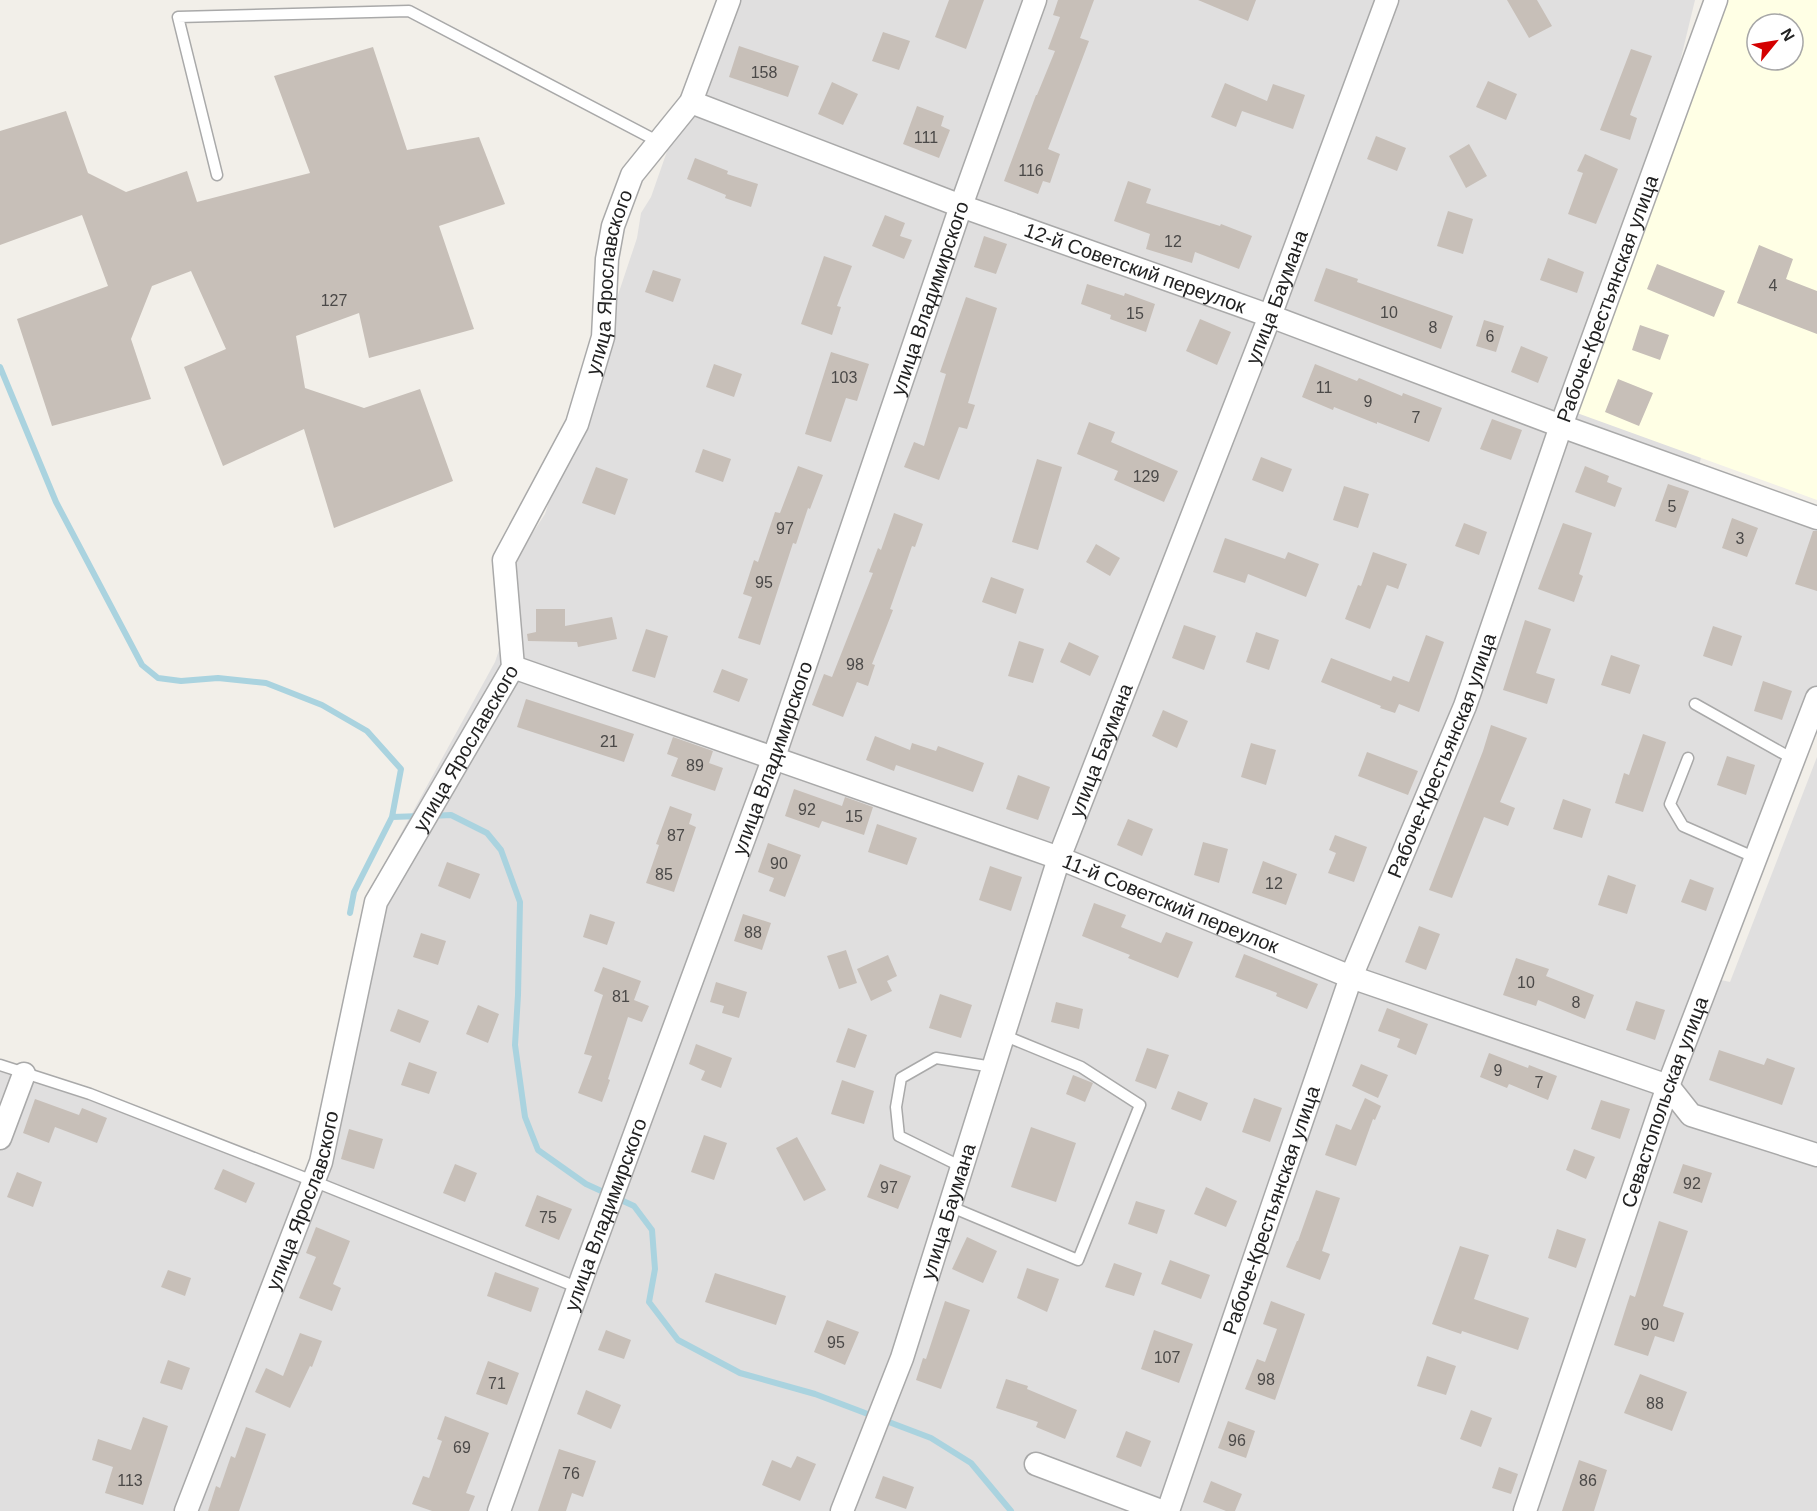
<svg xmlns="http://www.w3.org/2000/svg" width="1817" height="1511" font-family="Arial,sans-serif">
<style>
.residential{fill:#e0dfdf}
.education{fill:#ffffe5;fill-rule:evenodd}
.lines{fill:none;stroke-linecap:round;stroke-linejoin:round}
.stream{stroke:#aad3df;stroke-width:6}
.building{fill:#c7bfb8}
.lane-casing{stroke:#a9a9a9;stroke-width:13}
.street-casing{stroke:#a9a9a9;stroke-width:25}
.lane{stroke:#fff;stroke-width:10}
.street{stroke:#fff;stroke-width:22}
.labels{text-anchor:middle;stroke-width:5;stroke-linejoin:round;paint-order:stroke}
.number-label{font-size:16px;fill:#4b4948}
.street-label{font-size:20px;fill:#222;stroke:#fff}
</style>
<rect width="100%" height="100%" fill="#f2efe9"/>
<path class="residential" d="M720,0h975l-60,248 103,45 -43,191 122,40v203l-96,253 9,2 87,-225v754h-1817v-441l309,106 74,-310 112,-204 23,-69 -3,-33 30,-46 92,-276 4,-25 10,-16z"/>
<path class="education" d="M1728,0h89v500l-240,-87zM1757,24h36v36h-36z"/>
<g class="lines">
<path class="stream" d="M0,367l56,135 86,163 16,13 23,3 37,-3 48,5 56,22 45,26 34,38 -9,48 -38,75 -4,21
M431,816l20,-1 36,18 14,17 19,52 -2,93 -3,50 10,72 13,33 48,34 48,22 18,24 3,39 -6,33 29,38 62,33 75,21 116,44 40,25 40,48
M392,817l29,-1"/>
</g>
<path class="building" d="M949,0h35l-18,49 -31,-12z
M1058,0h36l-14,38 9,3 -41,108 12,5 -10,29 -7,-2 -5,13 -34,-13 32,-86h1l18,-44 -7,-2 12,-32 -7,-2z
M1198,0h58l-8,21z
M1507,0h30l15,26 -23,12z
M883,32l27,9 -11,29 -27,-9z
M739,46l60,20 -11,31 -59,-20z
M373,47l34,103 72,-13 26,67 -66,22 35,103 -105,29 -10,-45 -63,23 9,52 59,20 56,-19 33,92 -119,47 -30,-99 -81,37 -39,-99 42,-18 -35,-78 -39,15 -21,53 20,60 -99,27 -35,-107 91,-33 -26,-71 -82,30v-114l66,-20 22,62 38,19 61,-21 10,31 113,-29 -36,-97z
M1631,49l21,7 -22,59 7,3 -7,22 -30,-10z
M1488,81l29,13 -11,26 -30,-13z
M832,82l26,12 -15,31 -25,-11z
M1225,83l42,18 6,-17 32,11 -12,34 -51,-18 -6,16 -25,-10z
M917,106l27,10 -3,10 9,4 -11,28 -36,-14z
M1376,136l30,12 -9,23 -30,-12z
M1469,144l18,32 -21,12 -17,-32z
M1585,154l33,15 -22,55 -28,-10 15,-41 -6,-2z
M695,158l33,13 -1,3 31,10 -7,23 -26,-9 1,-3 -39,-16z
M1128,181l23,8 -5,14 74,23 1,-2 31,12 -13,33 -44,-17 -3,11 -46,-14 4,-15 -36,-13z
M1448,211l25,8 -10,35 -26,-8z
M885,215l20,8 -5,13 12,4 -8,19 -32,-13z
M984,236l23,8 -11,30 -22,-7z
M1759,245l34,14 -7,20 31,12v43l-80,-31z
M824,256l28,10 -15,40 4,1 -9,28 -31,-11z
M1548,258l36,14 -7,21 -37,-13z
M1657,264l68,27 -11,26 -67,-28z
M1326,268l32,11 -1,3 96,34 -12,33 -127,-48z
M653,270l28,9 -8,23 -28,-10z
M1087,284l37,12 1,-3 30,11 -9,28 -36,-13 1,-4 -30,-11z
M966,297l31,11 -29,95 7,2 -8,24 -8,-2 -20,53 -35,-13 10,-25 10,4 22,-72 -6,-2z
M1200,319l31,13 -14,33 -31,-14z
M1484,320l20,6 -8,26 -20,-6z
M1640,325l29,10 -9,25 -28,-10z
M1521,346l27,11 -10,26 -27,-11z
M831,352l38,12 -12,37 -11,-3 -15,44 -26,-8z
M714,364l28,10 -8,23 -28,-10z
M1315,364l42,17 2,-3 43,18 1,-3 39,15 -13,34 -52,-20v2l-43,-17 -1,3 -31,-13z
M1618,379l35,14 -14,33 -34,-14z
M1492,419l30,11 -11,30 -31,-11z
M1089,422l26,10 -4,10 67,29 -14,31 -50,-22 4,-9 -41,-17z
M703,449l28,10 -8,23 -28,-10z
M1261,457l31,12 -9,23 -31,-12z
M1037,459l25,8 -24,83 -26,-8z
M798,466l25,9 -13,34 -2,-1 -12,36 -3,-1 -33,102 -22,-7 14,-41 -9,-3 11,-34 4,2 17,-50 5,1z
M1585,466l24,10 -2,6 15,6 -7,19 -40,-15z
M596,467l32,12 -13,36 -33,-12z
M1668,484l21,7 -13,37 -21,-7z
M1344,486l25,8 -11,34 -25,-8z
M894,513l29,11 -8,23 -3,-1 -22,63 3,1 -21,54 3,1 -7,21 -11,-4 -14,35 -31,-12 12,-31 8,3 41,-104 -4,-1 9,-24 3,2z
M1732,518l26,10 -11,29 -25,-9z
M1464,523l23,9 -8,23 -24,-9z
M1563,523l29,10 -13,41 4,2 -9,26 -36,-13z
M1813,531h4v60l-22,-7z
M1225,538l60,21 3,-7 31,12 -13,33 -58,-23 -3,9 -32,-11z
M1096,544l24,14 -10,18 -24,-14z
M1373,552l34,12 -9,25 -11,-4 -17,44 -25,-10 13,-34 3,1z
M991,577l33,12 -8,25 -34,-12z
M536,609h29v17l47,-9 5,22 -39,8 -1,-5 -49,-1 -1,-7 9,-2z
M1525,620l26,9 -15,44 19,6 -8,25 -44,-14z
M1184,625l32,11 -12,34 -32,-12z
M1713,626l29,10 -10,30 -29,-10z
M646,629l22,7 -13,42 -23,-7z
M1256,632l23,8 -10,30 -23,-8z
M1426,635l18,7 -25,70 -20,-8 -4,9 -15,-5 1,-2 -60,-24 10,-24 60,23 2,-5 16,6z
M1019,641l25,8 -11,34 -25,-7z
M1069,642l30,14 -9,20 -30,-14z
M1611,655l29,10 -10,29 -29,-9z
M722,669l26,10 -9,23 -26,-10z
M1763,681l29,10 -10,29 -28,-9z
M526,699l108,35 -10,28 -107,-35z
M1163,710l25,11 -11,27 -25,-12z
M1491,725l36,13 -27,64 15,6 -7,18 -24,-9 -32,81 -23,-8 54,-139z
M1643,734l23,8 -23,70 -28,-9 9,-30 5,2z
M875,736l35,14 2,-7 24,8 2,-5 46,17 -11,29 -77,-27 -2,6 -28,-11z
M673,737l40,14 -4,12 14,5 -8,23 -44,-15 7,-18 -11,-4z
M1251,743l25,7 -10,35 -25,-8z
M1367,752l51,19 -10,24 -50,-19z
M1727,756l28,9 -9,30 -29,-10z
M1018,775l32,12 -12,33 -32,-11z
M794,789l48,17 3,-9 28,10 -9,28 -42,-14 -3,7 -34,-12z
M1563,799l28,10 -9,29 -29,-9z
M670,806l22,8 -3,10 7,3 -22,65 -28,-9 13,-38 -3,-1z
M1128,819l25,10 -11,27 -25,-11z
M877,824l40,14 -10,27 -39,-13z
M1335,835l32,12 -13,35 -26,-9 8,-20 -7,-3z
M1203,842l25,7 -9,34 -25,-8z
M768,843l33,12 -16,42 -16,-6 5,-13 -16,-6z
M1263,861l34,13 -11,31 -34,-12z
M447,862l33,12 -10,25 -32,-13z
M990,866l32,11 -11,34 -32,-11z
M1608,875l28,10 -9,29 -29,-9z
M1690,879l24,9 -8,23 -25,-9z
M1094,903l32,12 -5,12 40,16 5,-11 27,10 -15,36 -50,-20 2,-3 -48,-19z
M590,914l25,8 -8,23 -24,-8z
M743,914l28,9 -9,27 -28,-9z
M1419,926l21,8 -14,36 -21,-8z
M421,933l25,8 -8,24 -25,-8z
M846,950l11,33 -18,6 -12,-33z
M1244,954l74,30 -11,25 -31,-13 1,-3 -42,-16z
M888,955l9,21 -10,5 5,10 -21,10 -14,-32z
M1516,958l33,11 -3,7 48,19 -9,24 -47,-19 -2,6 -33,-11z
M603,967l38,14 -7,19 15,6 -7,16 -14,-5 -20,62 2,1 -8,22 -24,-9 14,-37 -8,-2 19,-59 -9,-4z
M716,982l31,10 -8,26 -17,-5 2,-7 -14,-4z
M940,994l32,11 -11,33 -32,-10z
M1636,1001l29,9 -10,30 -29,-10z
M1056,1002l27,7 -4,20 -28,-7z
M478,1005l21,9 -11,29 -22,-9z
M1387,1008l41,16 -12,31 -19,-8 3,-8 -22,-8z
M398,1009l31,12 -9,22 -30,-12z
M848,1028l19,7 -12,33 -19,-6z
M696,1044l36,14 -11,30 -20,-8 4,-9 -16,-7z
M1147,1048l22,7 -13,34 -21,-8z
M1719,1050l45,15 3,-7 28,10 -13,37 -73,-25z
M1489,1053l39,15 1,-3 28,11 -9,24 -39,-16 -2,4 -27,-11z
M409,1062l28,10 -8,22 -28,-9z
M1361,1064l27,11 -10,23 -26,-12z
M1073,1075l20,8 -8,19 -19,-8z
M842,1080l32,11 -10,33 -33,-10z
M1178,1091l30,12 -7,18 -30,-12z
M1254,1098l28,10 -12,34 -28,-10z
M1365,1098l16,8 -6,14 -2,-1 -17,47 -31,-11 11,-31 15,6z
M35,1099l44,16 3,-7 25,10 -10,25 -42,-16 -6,16 -26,-10z
M1601,1100l29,9 -10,30 -29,-10z
M1031,1127l45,16 -20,59 -45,-15z
M349,1129l34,10 -9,30 -33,-10z
M704,1135l23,8 -13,37 -23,-8z
M797,1137l29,53 -22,11 -28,-53z
M1574,1149l21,8 -9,22 -20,-9z
M455,1164l22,9 -12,29 -22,-9z
M880,1164l31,12 -13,33 -31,-12z
M1683,1164l29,9 -10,30 -29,-10z
M223,1169l32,14 -9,20 -32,-14z
M17,1172l25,10 -9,25 -26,-10z
M1206,1187l31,14 -11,26 -32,-13z
M1316,1190l24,8 -18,53 8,3 -10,26 -34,-13 11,-26h1z
M537,1195l35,14 -13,31 -34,-14z
M1136,1201l29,9 -8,24 -29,-10z
M1659,1221l29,10 -25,75 21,7 -10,29 -19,-6 -7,20 -34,-11 16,-50 5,2z
M316,1227l34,14 -17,43 8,4 -9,23 -33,-13 17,-41 -10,-4z
M1557,1229l29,10 -10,29 -28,-10z
M967,1237l30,14 -14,32 -31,-14z
M1460,1246l29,9 -15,44 55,19 -11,32 -56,-19 -1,3 -29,-10z
M1170,1260l40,15 -9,24 -40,-15z
M1114,1263l28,10 -8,23 -29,-9z
M1027,1268l32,11 -12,33 -30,-14z
M168,1270l23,8 -6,18 -24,-9z
M495,1272l44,16 -8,24 -44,-16z
M715,1273l71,23 -10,29 -71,-23z
M945,1301l25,9 -29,79 -25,-9 7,-22 3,1z
M1271,1301l34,13 -30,86 -30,-11 12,-30 8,3 12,-33 -14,-5z
M827,1320l32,12 -14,33 -31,-13z
M606,1330l25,10 -7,19 -26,-9z
M1154,1330l39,14 -14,39 -38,-14z
M300,1333l22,8 -10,26 -2,-1 -20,42 -35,-16 11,-24 17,8z
M1427,1356l29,10 -10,29 -29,-9z
M168,1360l22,8 -8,22 -22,-7z
M488,1361l31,12 -12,32 -31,-11z
M1640,1374l47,18 -15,39 -48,-18z
M1006,1379l22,7 -1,3 50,21 -12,29 -29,-12 2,-5 -42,-14z
M586,1390l35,15 -10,24 -34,-15z
M1471,1410l21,8 -11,29 -21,-8z
M445,1416l44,17 -23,60 9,3 -6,15h-37l-20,-7 11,-28 6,2 13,-37 -5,-2z
M143,1417l25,9 -25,79 -38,-12 8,-26 -21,-7 6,-21 33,11z
M1228,1421l27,10 -9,27 -28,-10z
M246,1427l20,7 -27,77h-31l8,-25 4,2 11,-32 4,2z
M1126,1431l25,10 -10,26 -25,-10z
M559,1449l37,12 -13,36 -11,-4 -6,18h-28z
M797,1456l19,8 -16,37 -38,-16 10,-25 19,8z
M1579,1460l28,10 -13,41h-32z
M1499,1467l19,7 -7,20 -19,-6z
M883,1476l31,11 -8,22 -31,-11z
M1211,1481l31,13 -7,17h-9l-23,-9z"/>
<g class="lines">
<defs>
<path id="lane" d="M217,175l-39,-158 231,-6 250,131
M1695,704l98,55
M1688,758l-18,46 13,22 73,32
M0,1065l90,29 223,87 266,107
M962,1167l-63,-31 -3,-29 5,-29 35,-20 57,9
M949,1206l129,54 62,-155 -59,-38 -78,-32"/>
<g id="street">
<path id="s1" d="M691,102l270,104 309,110 291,110 256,92"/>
<path id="s2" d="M513,667l546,191 292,119 317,109 23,29 126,40"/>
<path d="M0,1138l24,-64"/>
<path d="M1036,1464l125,47"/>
<path id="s3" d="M186,1511l135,-349 55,-260 137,-235 -9,-107 73,-136 26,-87 4,-78 6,-33 19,-51 59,-73 38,-102"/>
<path id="s4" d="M499,1511l84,-236 191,-518 187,-551 74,-206"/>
<path id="s5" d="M842,1511l60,-153 157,-500 211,-542 117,-316"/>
<path id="s6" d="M1168,1511l183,-534 114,-271 96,-280 155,-426"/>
<path id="s7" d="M1525,1511l143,-425 149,-388"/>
</g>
</defs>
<use href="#lane" class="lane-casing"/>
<use href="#street" class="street-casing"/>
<use href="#lane" class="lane"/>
<use href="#street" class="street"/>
</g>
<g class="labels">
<g class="number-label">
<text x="764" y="78">158</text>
<text x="926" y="143">111</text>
<text x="1031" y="176">116</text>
<text x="1173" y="247">12</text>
<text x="1773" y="291">4</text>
<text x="334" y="306">127</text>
<text x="1389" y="318">10</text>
<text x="1135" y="319">15</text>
<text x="1433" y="333">8</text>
<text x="1490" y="342">6</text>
<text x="844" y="383">103</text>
<text x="1324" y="393">11</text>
<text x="1368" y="407">9</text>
<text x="1416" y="423">7</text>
<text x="1146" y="482">129</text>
<text x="1672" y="512">5</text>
<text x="785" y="534">97</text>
<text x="1740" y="544">3</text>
<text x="764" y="588">95</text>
<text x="855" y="670">98</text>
<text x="609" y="747">21</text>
<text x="695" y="771">89</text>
<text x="807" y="815">92</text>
<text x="854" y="822">15</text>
<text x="676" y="841">87</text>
<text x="779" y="869">90</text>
<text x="664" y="880">85</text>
<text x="1274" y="889">12</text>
<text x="753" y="938">88</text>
<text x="1526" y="988">10</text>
<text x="621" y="1002">81</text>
<text x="1576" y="1008">8</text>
<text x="1498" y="1076">9</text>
<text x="1539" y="1088">7</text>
<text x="1692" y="1189">92</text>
<text x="889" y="1193">97</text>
<text x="548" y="1223">75</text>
<text x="1650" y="1330">90</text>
<text x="836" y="1348">95</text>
<text x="1167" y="1363">107</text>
<text x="1266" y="1385">98</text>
<text x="497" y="1389">71</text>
<text x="1655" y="1409">88</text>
<text x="1237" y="1446">96</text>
<text x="462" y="1453">69</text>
<text x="571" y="1479">76</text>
<text x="130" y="1486">113</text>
<text x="1588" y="1486">86</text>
</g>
<g class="street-label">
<text dy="7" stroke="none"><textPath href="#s1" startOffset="474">12-й Советский переулок</textPath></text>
<text dy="7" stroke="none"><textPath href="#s3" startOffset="1320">улица Ярославского</textPath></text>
<text dy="7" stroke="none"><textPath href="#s4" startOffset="1287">улица Владимирского</textPath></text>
<text dy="7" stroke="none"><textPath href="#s5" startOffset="1290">улица Баумана</textPath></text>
<text dy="7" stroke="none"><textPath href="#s6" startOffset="1290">Рабоче-Крестьянская улица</textPath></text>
<text dy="7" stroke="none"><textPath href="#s3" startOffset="818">улица Ярославского</textPath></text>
<text dy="7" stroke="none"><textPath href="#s5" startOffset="804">улица Баумана</textPath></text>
<text dy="7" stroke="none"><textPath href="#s6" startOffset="804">Рабоче-Крестьянская улица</textPath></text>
<text dy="7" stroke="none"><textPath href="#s4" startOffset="801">улица Владимирского</textPath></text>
<text dy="7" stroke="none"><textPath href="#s2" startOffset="699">11-й Советский переулок</textPath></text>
<text dy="7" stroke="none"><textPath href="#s7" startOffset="432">Севастопольская улица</textPath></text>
<text dy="7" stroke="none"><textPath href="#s3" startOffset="332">улица Ярославского</textPath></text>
<text dy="7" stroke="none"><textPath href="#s6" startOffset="318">Рабоче-Крестьянская улица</textPath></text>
<text dy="7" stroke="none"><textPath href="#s5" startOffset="318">улица Баумана</textPath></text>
<text dy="7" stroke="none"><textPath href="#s4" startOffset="315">улица Владимирского</textPath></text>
</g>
</g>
<g transform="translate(1775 42) rotate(60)"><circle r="28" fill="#ffffff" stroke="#a7a7a7" stroke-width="1.5"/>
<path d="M0-4.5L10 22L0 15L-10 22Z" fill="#d40000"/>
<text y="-9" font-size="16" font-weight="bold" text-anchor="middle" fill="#222222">N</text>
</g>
</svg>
